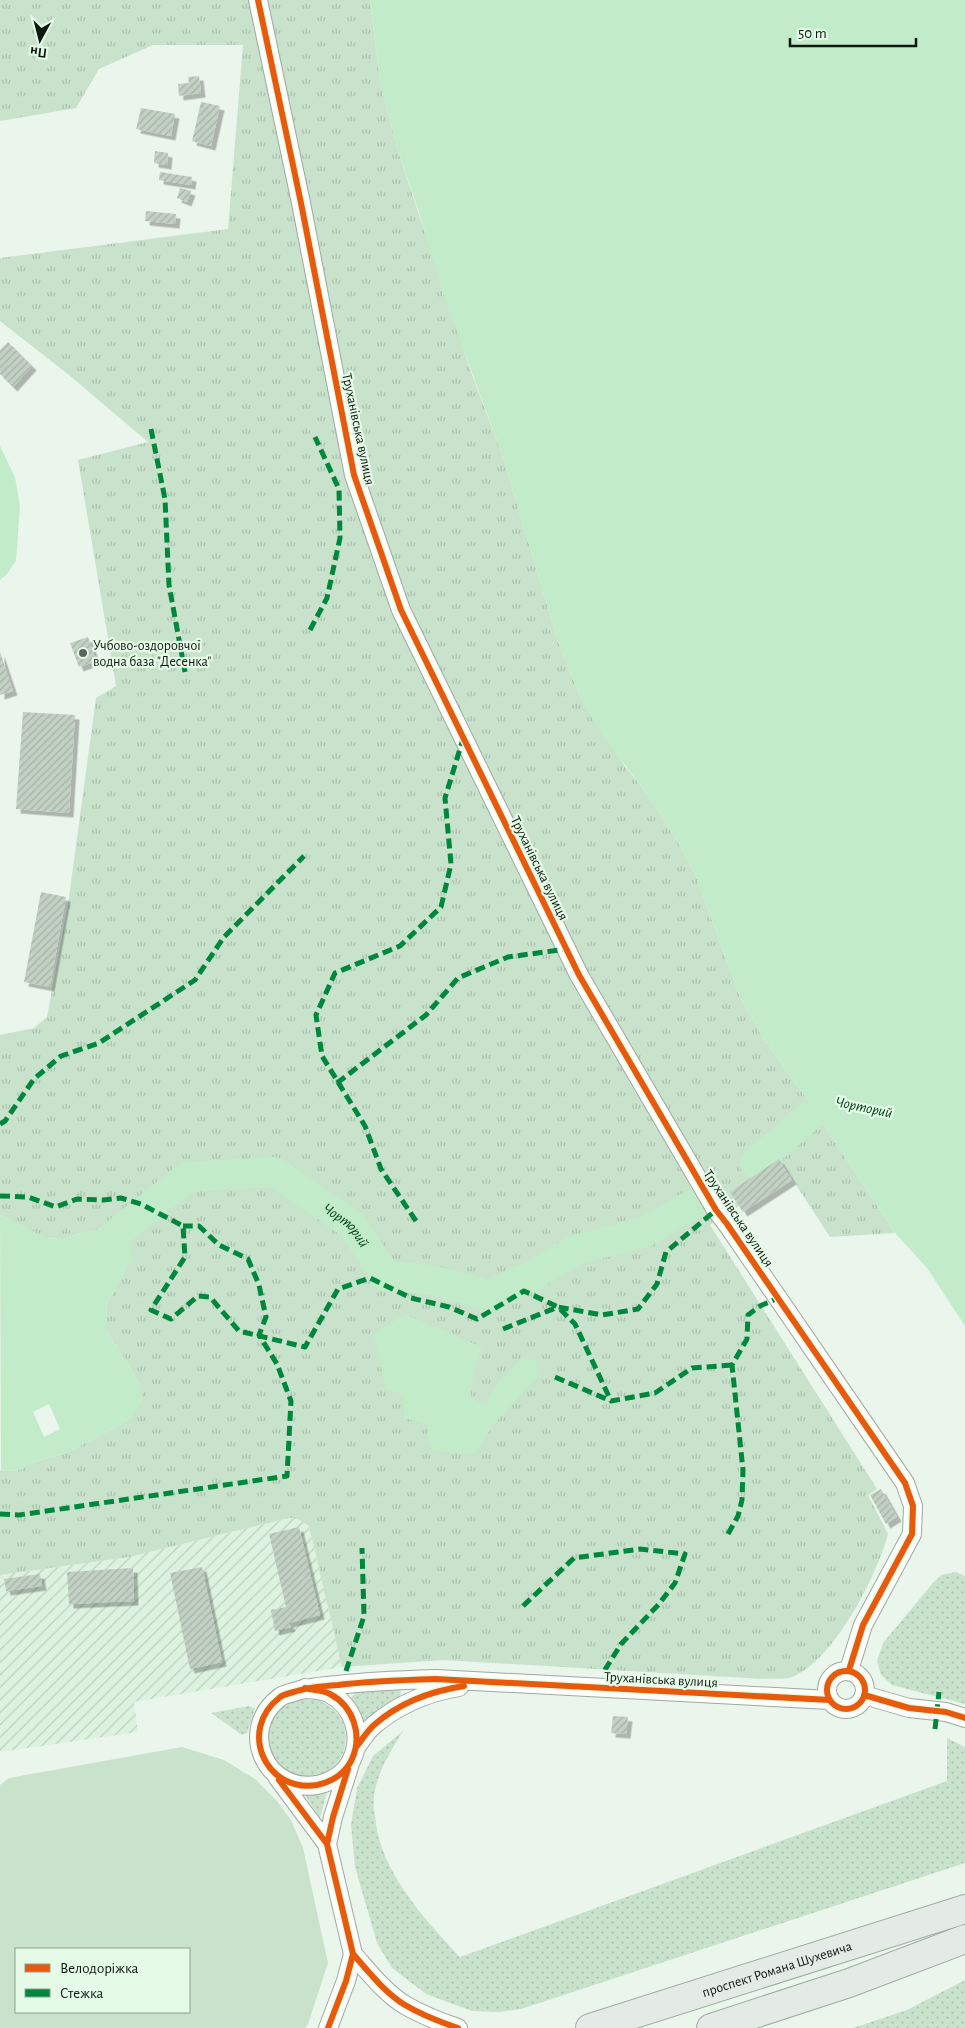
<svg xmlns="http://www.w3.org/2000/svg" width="965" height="2028" font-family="'Alegreya Sans',sans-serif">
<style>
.industrial{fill:url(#industrial-furrows)}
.grass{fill:url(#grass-dots)}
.park{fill:url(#park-tufts)}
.pitch{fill:#c8e2cc;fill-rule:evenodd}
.water{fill:#c2ecc9}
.pier{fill:#eaf6ec}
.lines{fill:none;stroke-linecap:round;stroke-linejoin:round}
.river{stroke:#c2ecc9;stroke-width:30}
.building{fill:url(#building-hatch);filter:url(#shadow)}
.street-casing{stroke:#9fa8a1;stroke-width:20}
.primary-casing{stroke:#9eaca1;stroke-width:30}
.street{stroke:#fcfefc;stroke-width:18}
.primary{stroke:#e4eae5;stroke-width:28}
.quiet{stroke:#00873e;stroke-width:5;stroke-dasharray:10 5;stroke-linecap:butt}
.cycleway-casing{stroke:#e5fbe8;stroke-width:9}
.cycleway{stroke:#e8590c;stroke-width:6}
.poi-dot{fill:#5c655e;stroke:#e5fbe8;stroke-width:2}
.labels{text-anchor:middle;stroke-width:4.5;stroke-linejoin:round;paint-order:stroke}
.street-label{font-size:14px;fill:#0f1711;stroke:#e5fbe8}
.poi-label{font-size:14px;fill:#0f1711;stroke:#e5fbe8;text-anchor:start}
.water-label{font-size:15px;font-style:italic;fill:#004219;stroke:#e5fbe8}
</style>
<defs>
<pattern id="industrial-furrows" width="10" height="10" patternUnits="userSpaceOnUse" patternTransform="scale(1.25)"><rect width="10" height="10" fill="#ddf3e0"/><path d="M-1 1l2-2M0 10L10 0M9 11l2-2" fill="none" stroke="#bcd0bf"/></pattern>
<pattern id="grass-dots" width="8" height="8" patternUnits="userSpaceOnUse" patternTransform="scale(1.25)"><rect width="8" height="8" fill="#c8e2cc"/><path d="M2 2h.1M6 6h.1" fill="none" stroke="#abc1ae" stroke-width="1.8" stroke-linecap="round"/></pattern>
<pattern id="park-tufts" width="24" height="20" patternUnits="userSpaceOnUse" patternTransform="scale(1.25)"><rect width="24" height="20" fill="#c8e2cc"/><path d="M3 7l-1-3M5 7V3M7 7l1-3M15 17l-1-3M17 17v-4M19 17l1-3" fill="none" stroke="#abc1ae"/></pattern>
<pattern id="building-hatch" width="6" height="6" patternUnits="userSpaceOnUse" patternTransform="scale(1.25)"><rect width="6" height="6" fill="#c2d1c4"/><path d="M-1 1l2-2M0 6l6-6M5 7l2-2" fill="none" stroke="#a6b3a7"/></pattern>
<filter id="shadow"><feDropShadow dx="4.5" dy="4.5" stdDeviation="0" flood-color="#0004"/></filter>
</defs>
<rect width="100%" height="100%" fill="#eaf6ec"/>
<path class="industrial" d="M289,1518l9,1 11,7 33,141 -208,35 4,30 -138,20v-177l129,-18z"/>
<path class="grass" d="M956,1572l9,4v128l-73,-19 -11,-10 -4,-14 6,-18 50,-60 8,-8z
M395,1687l6,4 -1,6 -30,23 -8,1 -11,-23 4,-5z
M268 1738a39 39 0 1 1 78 0a39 39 0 1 1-78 0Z
M249,1706l6,3 -8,24 -5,2 -31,-22z
M403,1731c-13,21 -26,41 -29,66 -1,6 0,13 1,19 4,54 49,103 85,141l487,-176v-43l18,9v116l-444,146 -22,3 -27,-1 -46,-17 -34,-26 -15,-25 -22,-76 -4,-42 6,-37 16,-32z
M327,1792l-7,26 -15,-23z
M965,1980v48h-112l54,-18z"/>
<path class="park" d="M0,0h370l10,82 18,69 73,221 32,85 55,185 24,59 44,67 19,23 30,46 20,37 45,123 23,41 43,60 89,135 -65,4 -41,-63 -79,51 167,264 -9,6 20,39c-10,40 -55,128 -96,143 -8,3 -21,1 -30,2l-318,-19 -102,7 -33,-141 -11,-7 -9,-1 -160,39 -129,18v-104l20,-1 15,-8 31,-9 54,-28 12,-9 9,-30 -35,-57 1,-25 12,-22 -35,-50 -21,7 -18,-1 -45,-23v-180l34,-7 13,-11 22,-120 27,-199 20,-12 -38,-226 70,-18 -79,-67 -69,-54v-63l228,-29 15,-184h-90l-54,24 -23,39 -76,13z"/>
<path class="pitch" d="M182,1747l42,13 31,19 21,21 15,20 12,28 25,115 -20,61 -3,4h-305v-243l9,-7zM16,1949h173v63h-173z"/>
<path class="water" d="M370,0h595v1326l-38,-58 -32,-35 -89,-135 -43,-60 -23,-41 -45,-123 -20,-37 -30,-46 -42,-54 -21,-36 -24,-59 -55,-185 -61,-166 -23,-79 -21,-61 -18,-69z
M0,446l15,31 5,29 -4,55 -9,13 -7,6z
M0,1215l45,23 18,1 21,-7 24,-5 19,9 6,23 -26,45 -1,25 35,57 2,15 -11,15 -12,9 -54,28 -31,9 -15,8 -19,1z
M405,1314l77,33 -12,42 2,10 14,5 14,-24 22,-22 14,3 2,15 -44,48 -19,30 -42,-3 -4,-8 -2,-18 -23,-7v-24l-18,-4 -12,-56z"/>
<path class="pier" d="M49,1404l11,25 -16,8 -11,-25z"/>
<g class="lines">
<g class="river">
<path d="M755,1163l73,-63 22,4"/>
<path id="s1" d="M83,1250l19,-5 85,-68 88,-5 77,53 34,51 45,4 57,15 44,-19 43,-26 70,-18 47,-27"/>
</g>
</g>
<path class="building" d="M199,76l2,17 -22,3 -1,-12 11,-1 -1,-6z
M201,102l19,4 -9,40 -19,-5z
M141,108l34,6 -4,22 -35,-7z
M155,151l13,2 -1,12 -13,-2z
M160,172l32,5 -1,8 -32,-5z
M180,188l11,3 -4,11 -10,-4z
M146,211l30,3 -1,10 -30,-3z
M8,342l24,24 -19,21 -13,-13v-24z
M88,637l8,24 -17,6 -9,-24z
M0,652l13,39 -13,4z
M23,712l52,3 -6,98 -53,-4z
M41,892l25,5 -16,90 -26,-5z
M779,1159l13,21 -49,32 -13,-20z
M881,1489l16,28 -11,7 -16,-29z
M299,1527l21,88 -31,8 2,4 -16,4 -4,-21 15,-3 -17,-73z
M202,1567l20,95 -32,7 -20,-96z
M133,1568l1,33 -65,3 -2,-32z
M40,1574l2,12 -36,5 -2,-12z
M613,1716l15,1 -2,17 -15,-1z"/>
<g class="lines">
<defs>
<path id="street" d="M258,0l43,203 53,272 47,135 178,365 137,235 11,14 178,259 8,23 -1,28 -49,91 -14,45
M827 1690a19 19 0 1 1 38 0a19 19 0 1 1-38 0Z
M305,1688c7,2 19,2 25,6 23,12 33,41 22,65 -6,14 -20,23 -35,26 -52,8 -79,-55 -38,-87 4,-4 12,-5 18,-7 13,-4 27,-5 41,-6 32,-4 65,-5 98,-6l394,21
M864,1695l45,13 37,4 19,6
M357,1746c5,-7 10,-15 17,-21 24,-20 54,-33 85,-38
M278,1778l49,66 26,110 -7,27 -18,47
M327,1844l6,-27 16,-50
M353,1954c15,17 32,39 52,51 17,10 35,17 53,23"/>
<g id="primary">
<path id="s2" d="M590,2028l375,-119"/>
<path d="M711,2028l138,-45 116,-44"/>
</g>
</defs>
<use href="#street" class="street-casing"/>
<use href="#primary" class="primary-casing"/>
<use href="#street" class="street"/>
<use href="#primary" class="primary"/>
<path class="quiet" d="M151,429l14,70 4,86 16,87
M310,630l17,-32 13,-60 -1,-49 -24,-52
M337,1083l89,-68 32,-37 50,-21 59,-8
M0,1124l5,-3 29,-42 27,-23 38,-13 96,-63 29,-43 80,-81
M0,1196l28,1 28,10 21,-8 26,1 18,-2 20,6 42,22 2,31 -34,53 20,9 27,-23 12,1 29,34 66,16 33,-58 32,-11 41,20 38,9 28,12 47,-28 34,16 17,17 36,77
M416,1221l-35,-52 -16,-43 -43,-70 -6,-41 19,-42 65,-27 41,-39 10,-43 -6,-66 18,-59
M503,1329l55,-22 44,8 36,-6 19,-25 9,-32 50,-42
M555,1377l56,24 44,-8 37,-25 40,-3
M0,1514l19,1 268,-39 4,-75 -14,-37 -18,-29 7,-18 -7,-32 -11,-26 -29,-14 -20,-19h-16
M728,1534l10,-18 4,-16 1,-30 -11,-105 15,-26 1,-24 12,-9 18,-8
M523,1606l51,-48 66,-9 45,5 -10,29 -16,21 -38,40 -18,29
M346,1671l18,-55 -2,-68
M935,1729l4,-37"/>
<defs>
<path id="cycleway" d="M258,0l43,203 53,272 47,135 178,365 137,235 11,14 178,259 8,23 -1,28 -49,91 -14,45
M827 1690a19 19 0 1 1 38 0a19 19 0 1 1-38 0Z
M305,1688c7,2 19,2 25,6 23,12 33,41 22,65 -6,14 -20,23 -35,26 -52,8 -79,-55 -38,-87 4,-4 12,-5 18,-7 13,-4 27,-5 41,-6 32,-4 65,-5 98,-6l394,21
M864,1695l45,13 37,4 19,6
M357,1746c5,-6 10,-15 17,-21 25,-22 57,-34 90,-39
M279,1780l48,64 26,110 -7,27 -18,47
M327,1844l6,-27 15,-48
M353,1954c15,17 32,39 52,51 17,10 35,17 53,23"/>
</defs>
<use href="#cycleway" class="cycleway-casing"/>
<use href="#cycleway" class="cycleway"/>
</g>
<circle class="poi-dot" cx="83" cy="653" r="5"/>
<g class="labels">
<g class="street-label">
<text transform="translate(359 429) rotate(78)" y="5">Труханівська вулиця</text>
<text transform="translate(540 868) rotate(64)" y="5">Труханівська вулиця</text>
<text transform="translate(739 1218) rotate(56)" y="5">Труханівська вулиця</text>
<text transform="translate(661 1679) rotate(3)" y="5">Труханівська вулиця</text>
<text dy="5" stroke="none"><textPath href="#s2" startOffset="196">проспект Романа Шухевича</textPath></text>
</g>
<g class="poi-label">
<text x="93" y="650">Учбово-оздоровчої<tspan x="93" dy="16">водна база "Десенка"</tspan></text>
</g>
<g class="water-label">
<text transform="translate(864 1107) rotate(12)" y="5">Чорторий</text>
<text dy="5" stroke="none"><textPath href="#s1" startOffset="306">Чорторий</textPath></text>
</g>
</g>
<rect x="15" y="1948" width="175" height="65" fill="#e5fbe8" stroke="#8fa092"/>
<rect x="25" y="1964" width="25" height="8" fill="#e8590c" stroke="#8fa092"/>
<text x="60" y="1973" font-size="15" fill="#0f1711">Велодоріжка</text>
<rect x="25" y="1989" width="25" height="8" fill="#00873e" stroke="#8fa092"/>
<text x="60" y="1998" font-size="15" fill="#0f1711">Стежка</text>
<g transform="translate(40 40) rotate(187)" stroke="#e5fbe8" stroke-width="4" paint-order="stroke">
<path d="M0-4L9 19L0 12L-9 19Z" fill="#0f1711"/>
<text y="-8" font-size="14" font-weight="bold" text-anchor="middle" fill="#0f1711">Пн</text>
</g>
<path d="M790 38v8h126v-8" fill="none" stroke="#0f1711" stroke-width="2.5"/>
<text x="798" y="38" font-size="15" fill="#0f1711" stroke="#e5fbe8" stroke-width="4" paint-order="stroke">50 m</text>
</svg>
